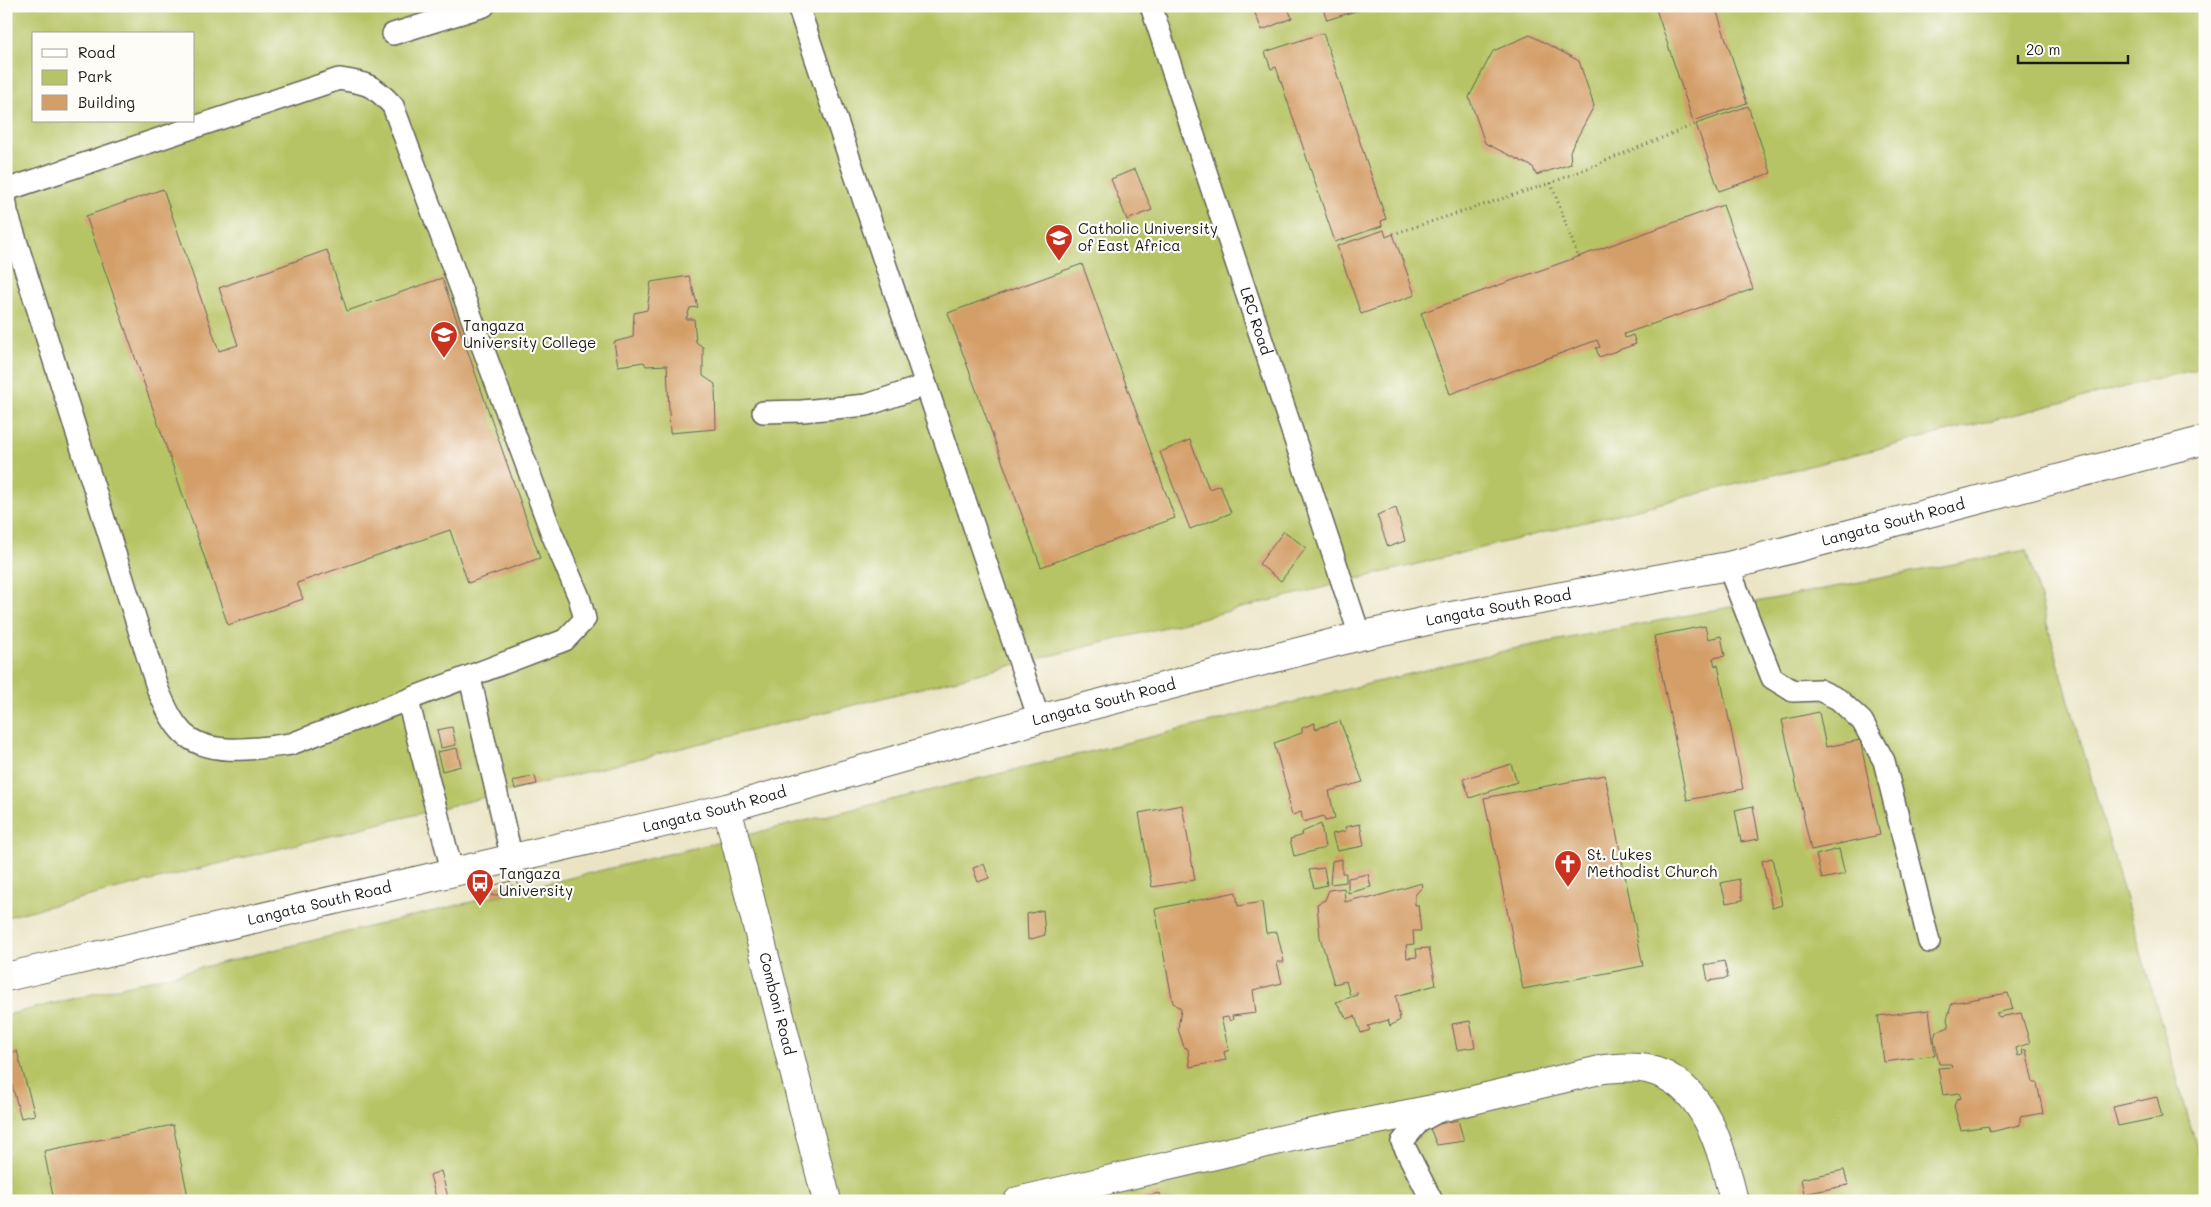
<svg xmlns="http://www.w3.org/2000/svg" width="2211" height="1207" font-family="Mali,sans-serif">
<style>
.green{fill:#b7c465;stroke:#6a7040;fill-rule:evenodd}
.building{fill:#d49e68}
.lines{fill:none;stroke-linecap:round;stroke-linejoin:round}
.service-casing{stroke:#646257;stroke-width:24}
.minor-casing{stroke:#646257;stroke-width:30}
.tertiary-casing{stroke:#646257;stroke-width:30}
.path{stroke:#646257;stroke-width:3;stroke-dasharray:1 4;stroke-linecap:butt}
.service{stroke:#fff;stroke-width:21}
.minor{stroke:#fff;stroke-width:28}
.tertiary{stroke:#fff;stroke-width:28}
.labels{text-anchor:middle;stroke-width:4.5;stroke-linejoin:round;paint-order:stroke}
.poi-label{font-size:15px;fill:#1c1c1c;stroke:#fdfcf7;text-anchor:start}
.street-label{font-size:15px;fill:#1c1c1c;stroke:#fdfcf7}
</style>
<rect width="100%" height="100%" fill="#fdfcf7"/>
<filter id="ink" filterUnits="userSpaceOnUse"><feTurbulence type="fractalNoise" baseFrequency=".02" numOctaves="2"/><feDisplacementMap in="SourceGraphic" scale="10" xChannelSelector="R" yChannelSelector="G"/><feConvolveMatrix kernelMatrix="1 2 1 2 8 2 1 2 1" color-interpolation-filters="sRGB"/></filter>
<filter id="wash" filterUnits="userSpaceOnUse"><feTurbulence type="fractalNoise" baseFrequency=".0096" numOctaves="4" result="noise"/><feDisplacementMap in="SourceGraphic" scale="20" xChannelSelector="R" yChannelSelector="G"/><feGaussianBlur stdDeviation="1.12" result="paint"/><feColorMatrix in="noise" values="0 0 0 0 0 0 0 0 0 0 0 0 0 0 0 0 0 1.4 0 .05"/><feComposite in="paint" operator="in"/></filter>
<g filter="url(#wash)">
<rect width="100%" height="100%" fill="#eae4c4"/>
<path class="green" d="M6,6h2199v361l-2199,550zM34,34h160v87h-160z
M2026,550l179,626v25h-2199v-186l1506,-366z"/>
<g id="blocks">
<path class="building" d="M1252,6h35l5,12 -30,12z
M1322,6h46v1l-41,13z
M1655,6h60l32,97 -54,18z
M1323,33l63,186 -5,2 1,5 -47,16 -59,-175 -5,2 -6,-17z
M1530,35l49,26 15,45 -24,45 1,13 -35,11 -3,-8 -48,-24 -16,-46 24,-46z
M1748,106l23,67 -52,18 -23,-67z
M1135,169l17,41 -25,10 -16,-41z
M163,189l56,162 19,-6 -19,-57 108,-38 20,61 95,-33 98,280 -72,25 -18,-53 -153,53 6,16 -75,26 -142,-409z
M1723,205l30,84 -129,45 1,4 8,-3 3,9 -37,13 -3,-9 4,-1 -3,-7 -147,54 -29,-81z
M1384,230l2,7 7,-3 22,61 -54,19 -24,-68z
M1082,264l93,254 -134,49 -93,-254z
M689,276l9,31 -8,1 -4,11h8l2,23 7,5v29l12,8 1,45 -46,4 -3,-68 -21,1 -2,-4 -26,4 -4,-24 19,-5 1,-24 13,-3 4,-28z
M1190,440l19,49 11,-4 11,28 -41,16 -30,-77z
M1396,508l9,33 -17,6 -11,-32z
M1284,531l22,17 -25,33 -22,-17z
M1705,626l3,13 13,-3 4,20 -12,2 2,8 3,-1 25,124 -56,11 -33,-164z
M1819,712l7,35 34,-7 20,95 -69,15 -29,-130z
M1340,721l23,61 -34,9 6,28 -10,2 -1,-5 -21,6 -2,-10 -9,3 -4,-13 1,-5 -15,-54 28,-10v-5l13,-5v6z
M452,727l4,18 -15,3 -4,-18z
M457,748l4,18 -19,5 -5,-19z
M1511,764l6,18 -47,16 -7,-19z
M1605,775l38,191 -120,23 -39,-191z
M535,776l2,8 -22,5 -2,-8z
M1182,805l13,75 -43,7 -13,-74z
M1753,806l6,33 -18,3 -6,-32z
M1321,824l4,24 -31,8 -4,-17 11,-3 1,-4z
M1360,824l4,22 -27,5 -5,-17 14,-3 -1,-4z
M1839,849l6,25 -23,5 -6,-24z
M1772,858l10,47 -10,3 -10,-47z
M1342,859v14h4v9l-16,2 2,-23z
M984,864l5,14 -11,4 -5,-14z
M1324,868l3,17 -13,3 -5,-18z
M1368,874l3,13 -23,6v-15z
M1739,879l4,21 -17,3 -5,-20z
M517,880l3,10 -28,6 -2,-10z
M1422,883l1,3 -8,9v10h3l3,26h-8l1,13 -8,1 1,13 10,-1 -1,-8 13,-1 7,37 -40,11 4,24 -10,6 -2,-6 -20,6 2,4 -9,3 -6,-17 -8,3 -11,-17 21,-7v-3l-7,3 -4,-14 -12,3 -14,-47 -3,-33 8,-4 4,-10 15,-2 1,14 19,-5 3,2z
M1236,892l2,14 24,-4 4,31 11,-1 7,30h-7l5,21 -29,7 3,23 -24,3 1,3 -3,2 -2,-4 -7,1 8,32 -5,2 2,8 -36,7 -2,-18 -4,-2 -6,-18 3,-20 -8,-6 -18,-94z
M1043,910l2,25 -17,5 -1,-26z
M1724,961l4,17 -20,3 -3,-16z
M2008,993l5,16 -17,4 3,4 22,-4 9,30 -14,5 2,8 5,-1 -1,-5h4l7,33h4l6,30 -23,4v8l-30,7 -2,-6 -27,4 -7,-24 3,-7 4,-1 -2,-5 -16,2 -5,-27 14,-1 -1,-3h-12l-5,-26 2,-6 13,-5 -2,-8 5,-16z
M1929,1010l6,45 -51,7 -6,-46z
M1470,1021l5,26 -18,3 -5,-26z
M17,1051l18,64 -14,3 -15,-55v-9z
M2157,1097l5,20 -44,9 -5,-19z
M1458,1120l6,21 -27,4 -8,-19z
M173,1125l16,76h-135l-10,-50z
M1844,1170l4,15 -44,9 -3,-15z
M441,1171l8,30h-12l-7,-26z
M1160,1193l1,8h-36v-1z"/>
</g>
</g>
<g filter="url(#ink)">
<use href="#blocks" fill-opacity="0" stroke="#646257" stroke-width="1"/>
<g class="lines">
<defs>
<g id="service">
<path d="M798,6l241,713"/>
<path id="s1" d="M1151,6l209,630"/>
<path d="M393,34l91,-28"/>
<path d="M6,190l333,-111c28,4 35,6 54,27l159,428 27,63 6,22 -20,21 -274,104c-31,4 -82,14 -108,-11 -12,-12 -18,-28 -25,-43l-151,-478 -1,-9"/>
<path d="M763,412l39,-1 65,-6 59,-20"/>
<path d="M1728,566l44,112 21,13 26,-1 19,9 24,22 22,40 45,181"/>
<path d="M470,678l42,181"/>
<path d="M408,701l45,173"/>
<path d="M1432,1201l-30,-59 17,-20 20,-11"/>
</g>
<g id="minor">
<path id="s2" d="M727,808l100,393"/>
<path d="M1018,1201l279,-65 151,-30 156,-37c14,-1 29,-3 43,0 59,13 75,82 87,132"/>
</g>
<g id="tertiary">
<path id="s3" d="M6,977l721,-169 312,-89 321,-83 80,-18 288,-52 477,-126"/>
</g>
</defs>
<use href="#service" class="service-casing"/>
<use href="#minor" class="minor-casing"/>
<use href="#tertiary" class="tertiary-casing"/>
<path class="path" d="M1551,183l27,74
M1393,234l158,-51 145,-59"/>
<use href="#service" class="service"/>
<use href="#minor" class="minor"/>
<use href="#tertiary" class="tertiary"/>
</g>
</g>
<defs>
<symbol id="university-pin" viewBox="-11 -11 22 30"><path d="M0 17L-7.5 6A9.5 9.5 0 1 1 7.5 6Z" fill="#c8321e" stroke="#fdfcf7"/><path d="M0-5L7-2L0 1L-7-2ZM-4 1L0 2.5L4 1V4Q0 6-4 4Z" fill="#fff"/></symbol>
<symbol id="school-pin" viewBox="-11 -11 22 30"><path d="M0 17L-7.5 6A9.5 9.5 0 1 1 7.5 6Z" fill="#c8321e" stroke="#fdfcf7"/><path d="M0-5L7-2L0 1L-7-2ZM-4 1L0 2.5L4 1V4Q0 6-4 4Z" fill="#fff"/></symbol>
<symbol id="church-pin" viewBox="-11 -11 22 30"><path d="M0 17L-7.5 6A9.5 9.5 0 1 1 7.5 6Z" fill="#c8321e" stroke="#fdfcf7"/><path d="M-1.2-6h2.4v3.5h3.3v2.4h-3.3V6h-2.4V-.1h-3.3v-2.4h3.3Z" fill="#fff"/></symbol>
<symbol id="bus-pin" viewBox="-11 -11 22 30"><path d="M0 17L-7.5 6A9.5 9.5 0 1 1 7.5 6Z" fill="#c8321e" stroke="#fdfcf7"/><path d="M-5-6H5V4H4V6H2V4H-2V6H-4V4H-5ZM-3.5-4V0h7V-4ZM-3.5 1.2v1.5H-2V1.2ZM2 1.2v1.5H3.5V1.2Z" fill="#fff"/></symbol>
</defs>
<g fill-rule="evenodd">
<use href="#university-pin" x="1043" y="222" width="32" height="43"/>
<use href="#school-pin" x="428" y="319" width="32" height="43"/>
<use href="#church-pin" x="1552" y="848" width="32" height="43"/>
<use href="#bus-pin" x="464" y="867" width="32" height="43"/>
</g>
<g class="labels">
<g class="poi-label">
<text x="1078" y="234">Catholic University<tspan x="1078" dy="17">of East Africa</tspan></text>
<text x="463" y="331">Tangaza<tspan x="463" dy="17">University College</tspan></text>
<text x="1587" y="860">St. Lukes<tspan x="1587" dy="17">Methodist Church</tspan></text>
<text x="499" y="879">Tangaza<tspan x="499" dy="17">University</tspan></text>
</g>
<g class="street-label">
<text dy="5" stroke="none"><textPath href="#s1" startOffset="332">LRC Road</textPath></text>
<text dy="5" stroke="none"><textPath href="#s3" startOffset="1942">Langata South Road</textPath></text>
<text dy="5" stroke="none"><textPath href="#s3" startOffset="1538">Langata South Road</textPath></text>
<text dy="5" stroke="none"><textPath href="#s3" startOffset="1132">Langata South Road</textPath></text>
<text dy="5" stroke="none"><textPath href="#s3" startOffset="728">Langata South Road</textPath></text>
<text dy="5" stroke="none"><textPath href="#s3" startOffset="322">Langata South Road</textPath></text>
<text dy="5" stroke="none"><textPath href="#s2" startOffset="202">Comboni Road</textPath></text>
</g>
</g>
<rect width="2211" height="1207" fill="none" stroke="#fdfcf7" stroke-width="25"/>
<rect x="32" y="32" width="162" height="90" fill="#fdfcf7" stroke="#a3a29f"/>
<rect x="42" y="49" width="25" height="8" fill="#ffffff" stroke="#a3a29f"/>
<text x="78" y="58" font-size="15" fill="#1c1c1c">Road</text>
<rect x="42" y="70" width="25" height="15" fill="#b7c465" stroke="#a3a29f"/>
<text x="78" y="82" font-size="15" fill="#1c1c1c">Park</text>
<rect x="42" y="95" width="25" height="15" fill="#d49e68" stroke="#a3a29f"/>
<text x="78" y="108" font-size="15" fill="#1c1c1c">Building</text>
<path d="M2018 55v8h110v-8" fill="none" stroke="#1c1c1c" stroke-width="2.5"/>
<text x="2026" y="55" font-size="15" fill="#1c1c1c" stroke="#fdfcf7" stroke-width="4" paint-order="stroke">20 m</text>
</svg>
